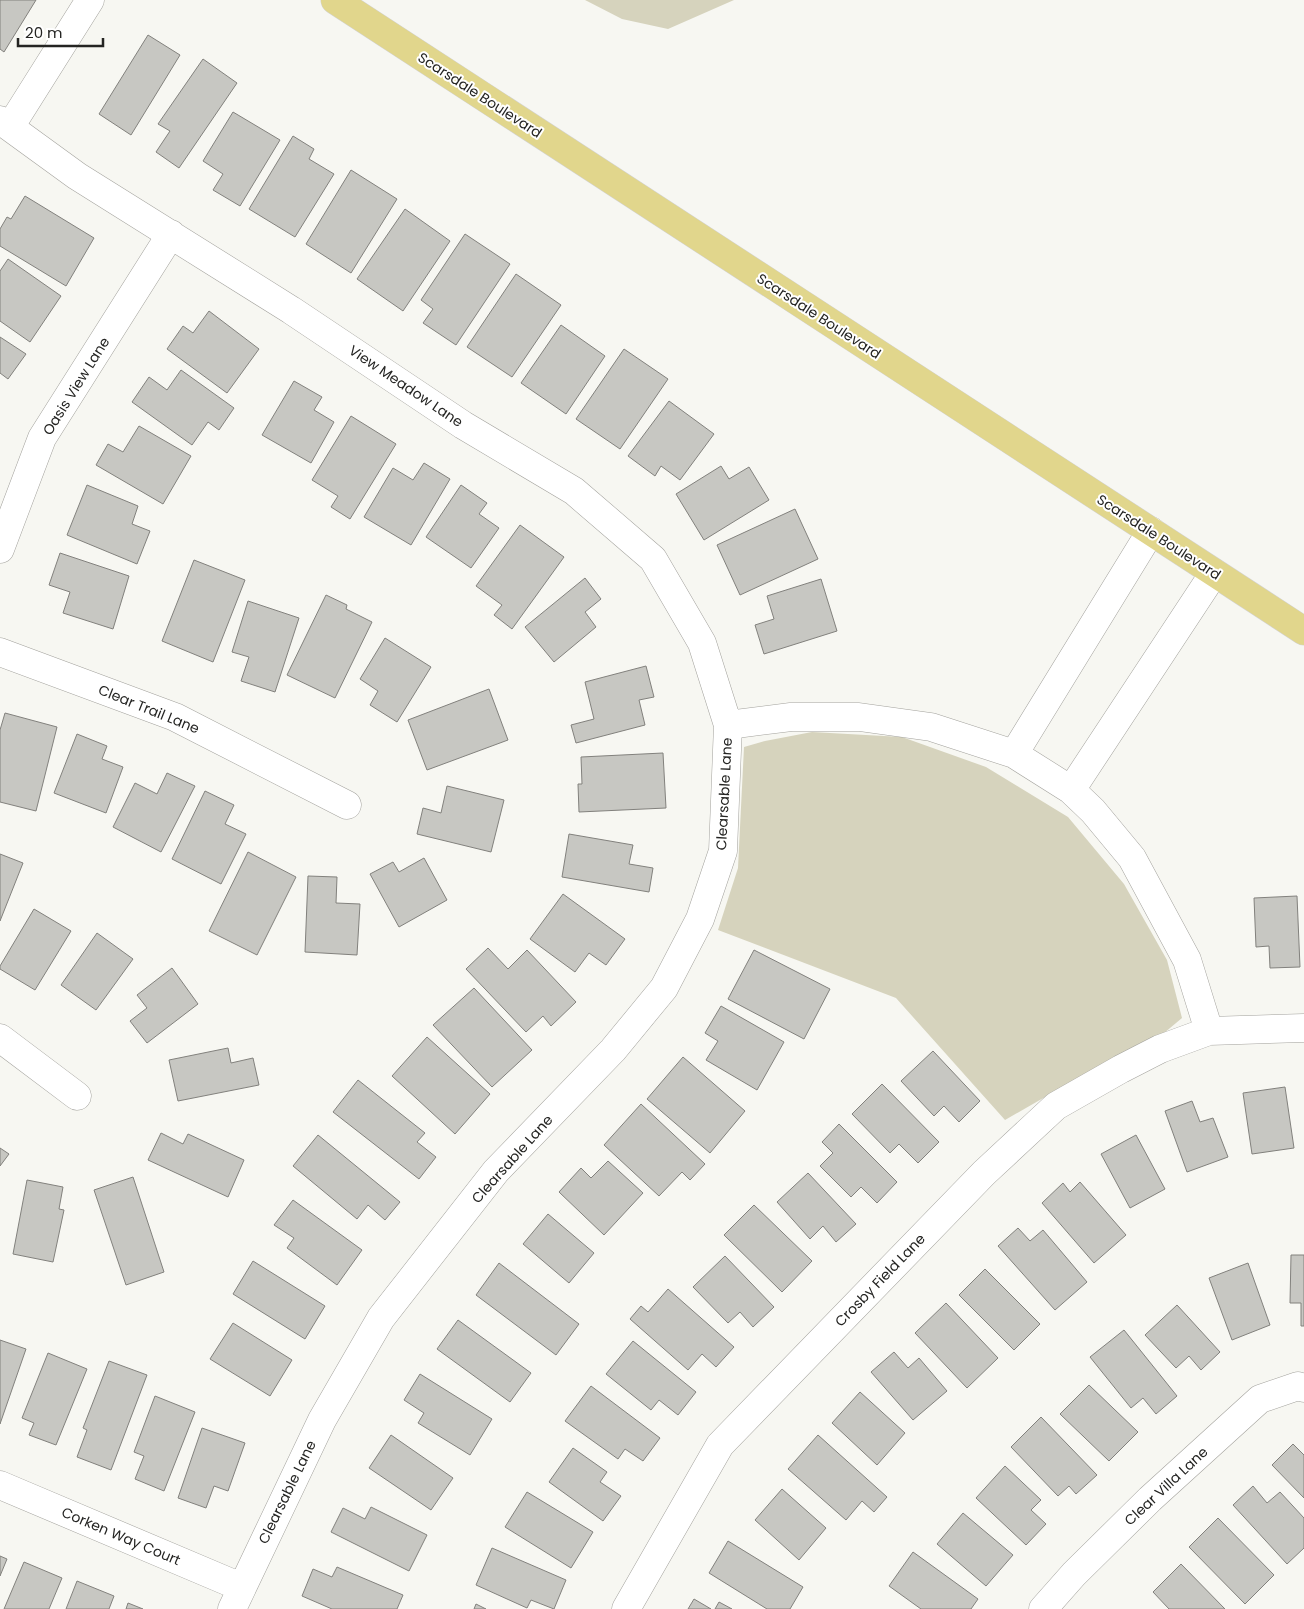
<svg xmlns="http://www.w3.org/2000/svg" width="1304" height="1609" font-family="Poppins,sans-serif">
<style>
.green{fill:#d6d3bd}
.building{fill:#c7c7c2;stroke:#82817d}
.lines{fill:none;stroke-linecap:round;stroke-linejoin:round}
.minor-casing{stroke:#a3a29d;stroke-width:29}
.major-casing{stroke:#d3d3d3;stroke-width:29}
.minor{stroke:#fff;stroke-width:28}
.major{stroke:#e1d68c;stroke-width:28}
.labels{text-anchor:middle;stroke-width:4;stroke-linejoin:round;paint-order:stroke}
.street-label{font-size:14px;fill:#242422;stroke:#fff}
</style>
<rect width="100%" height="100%" fill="#f7f7f2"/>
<path class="green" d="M585,0h149l-66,29 -46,-10z
M812,732l90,5 84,30 82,50 56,67 43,76 15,58 -61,51 -69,24 -47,27 -109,-122 -178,-68 20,-62 6,-121 21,-6z"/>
<path class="building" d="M0,0h36l-32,52 -4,-3z
M148,35l32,20 -49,80 -32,-21z
M203,59l34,24 -58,85 -23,-16 14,-21 -12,-7z
M233,112l47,28 -40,66 -27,-16 10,-16 -20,-13z
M293,136l21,13 -5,10 25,15 -39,63 -46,-28z
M351,170l46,29 -46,74 -45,-29z
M25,196l69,42 -28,48 -66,-40v-17l7,-12 4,2z
M405,209l45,32 -47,70 -46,-32z
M465,234l45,30 -54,81 -33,-22 10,-14 -12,-9z
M8,259l53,37 -31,46 -30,-21v-50z
M516,274l45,31 -49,72 -45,-30z
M209,311l50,38 -32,44 -60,-44 16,-23 10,7z
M561,325l44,31 -39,58 -45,-31z
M0,337l26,17 -18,25 -8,-6z
M624,349l44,30 -48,70 -44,-30z
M181,370l53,38 -15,22 -11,-8 -16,23 -60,-43 17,-25 18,13z
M294,381l28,16 -8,13 20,12 -23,41 -49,-28z
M669,401l45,33 -34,46 -19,-14 -6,10 -27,-20z
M351,416l45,28 -46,75 -19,-12 7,-11 -26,-16z
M139,426l52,30 -28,48 -67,-39 12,-21 15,8z
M424,463l26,16 -39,66 -47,-28 29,-49 20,12z
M721,466l8,13 20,-12 20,33 -65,40 -28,-46z
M87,485l51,21 -6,18 18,7 -13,33 -70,-29z
M461,485l26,18 -8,11 20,14 -28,40 -45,-31z
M795,509l23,50 -78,36 -23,-50z
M520,525l44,32 -52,72 -18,-14 8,-10 -26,-19z
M60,553l69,23 -16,53 -50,-16 7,-21 -21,-7z
M194,560l51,20 -32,82 -51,-21z
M585,578l16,21 -16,13 11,15 -42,35 -29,-35z
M821,579l16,52 -73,23 -9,-29 19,-6 -7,-23z
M326,595l21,10 -1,4 26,13 -37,76 -48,-23z
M248,601l51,17 -24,74 -34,-11 8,-24 -17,-5z
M385,638l46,29 -34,55 -27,-17 8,-14 -18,-12z
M646,666l8,31 -15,3 6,25 -69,18 -5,-18 23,-6 -9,-37z
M489,689l19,51 -81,30 -19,-50z
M5,713l52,14 -21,84 -36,-9v-72z
M77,734l30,12 -5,13 21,8 -17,46 -52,-20z
M663,753l3,55 -87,4 -1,-28h4l-1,-27z
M167,773l28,13 -34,66 -48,-25 22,-44 22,11z
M447,786l57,14 -13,52 -74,-18 6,-26 18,5z
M205,791l29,14 -9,19 21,10 -25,50 -49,-25z
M569,834l64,11 -4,19 24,4 -4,24 -87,-15z
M248,852l48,25 -39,78 -48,-24z
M0,854l23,9 -23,58z
M424,858l23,42 -48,27 -29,-53 23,-12 6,10z
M308,876l29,1 -1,26 24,1 -3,51 -52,-3z
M563,894l62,45 -19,26 -17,-12 -14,19 -45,-33z
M1297,896l3,71 -30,1 -1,-22 -13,1 -2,-49z
M34,909l37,22 -36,59 -35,-21v-3z
M97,933l36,26 -37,51 -35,-25z
M488,948l20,21 19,-19 49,52 -25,24 -8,-10 -17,16 -60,-63z
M754,950l76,39 -26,50 -76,-40z
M172,968l26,36 -51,39 -17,-22 17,-13 -10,-13z
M474,988l58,62 -40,37 -59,-62z
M721,1006l63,36 -27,48 -51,-30 12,-19 -13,-8z
M427,1037l63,57 -35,40 -63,-58z
M228,1048l3,15 22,-5 6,27 -81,16 -9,-41z
M933,1051l47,50 -21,21 -15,-16 -10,10 -33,-35z
M683,1057l62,54 -35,42 -63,-54z
M358,1080l67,53 -8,9 19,15 -17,22 -86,-67z
M882,1084l57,58 -21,21 -19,-19 -9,9 -38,-39z
M1285,1087l9,61 -42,6 -9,-61z
M1192,1101l8,21 13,-4 15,39 -41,15 -22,-61z
M641,1104l64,60 -15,16 -8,-8 -23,24 -55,-51z
M839,1124l58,58 -20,21 -16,-16 -10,10 -31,-31 13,-13 -11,-11z
M161,1133l22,11 5,-10 56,26 -16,37 -80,-37z
M318,1135l82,67 -15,18 -17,-15 -11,14 -64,-53z
M1136,1135l29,54 -35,19 -29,-54z
M0,1148l9,6 -9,12z
M608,1161l35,32 -39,42 -45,-43 22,-24 10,10z
M808,1173l48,51 -20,18 -13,-16 -13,13 -33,-37z
M133,1177l31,95 -38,13 -32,-95z
M27,1180l36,7 -4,22 5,1 -11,52 -40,-8z
M1080,1182l46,53 -32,28 -52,-60 21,-20 7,9z
M293,1200l69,50 -25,35 -50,-37 7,-10 -20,-13z
M754,1205l58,56 -30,31 -58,-57z
M548,1214l46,39 -25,30 -46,-39z
M1018,1228l12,13 13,-11 44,52 -32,28 -57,-64z
M1291,1255h13v71h-3v-23h-11z
M725,1256l49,51 -21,20 -13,-15 -12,11 -35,-36z
M253,1261l72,45 -20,33 -72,-45z
M499,1263l80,61 -23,31 -80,-60z
M1248,1263l22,62 -38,15 -23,-62z
M985,1269l55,55 -26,26 -55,-55z
M668,1289l66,58 -18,20 -14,-13 -14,16 -58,-51 11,-13 7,6z
M946,1303l52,55 -31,30 -52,-55z
M1177,1305l43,47 -19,18 -12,-14 -13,12 -31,-33z
M458,1320l73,53 -21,29 -73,-53z
M233,1323l59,37 -22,36 -60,-37z
M1124,1330l53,66 -21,18 -13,-16 -12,10 -41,-51z
M0,1340l26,9 -26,75z
M633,1341l63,51 -18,23 -19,-15 -8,10 -45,-36z
M894,1352l14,16 11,-10 28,33 -34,29 -42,-48z
M48,1353l39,16 -31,76 -27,-10 5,-12 -12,-5z
M109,1361l38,14 -36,95 -34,-13 10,-27 -4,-2z
M420,1374l72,45 -22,36 -52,-32 6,-10 -20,-13z
M1089,1385l49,47 -29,29 -49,-47z
M591,1386l69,52 -17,23 -18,-12 -7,10 -53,-38z
M860,1392l45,41 -28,32 -45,-42z
M155,1396l40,16 -31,79 -29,-12 9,-23 -10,-4z
M1041,1417l56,58 -21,19 -7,-8 -11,10 -47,-49z
M202,1428l43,15 -17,48 -14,-5 -8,22 -28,-10z
M391,1435l62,43 -22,32 -62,-42z
M818,1435l69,62 -13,15 -12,-11 -16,19 -58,-51z
M1293,1444l11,11v43l-32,-33z
M573,1448l34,24 -7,10 21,14 -18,25 -54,-39z
M1005,1466l36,34 -10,10 15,14 -20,21 -50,-47z
M1253,1486l14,17 13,-11 24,26v30l-17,16 -54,-59z
M782,1489l44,39 -27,32 -44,-40z
M527,1492l66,40 -22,36 -66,-41z
M371,1507l56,28 -18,36 -78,-39 12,-24 22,11z
M963,1513l50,42 -27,31 -49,-42z
M1218,1518l56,57 -29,29 -56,-57z
M728,1541l75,46 -13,22h-23l-58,-36z
M492,1548l74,32 -12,29 -23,-9 -4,8 -51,-23z
M913,1552l65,47 -7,10h-50l-32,-23z
M0,1556l7,3 -7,17z
M24,1562l38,16 -13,31h-45z
M1181,1564l44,45h-56l-16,-17z
M337,1567l66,28 -6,14h-65l-30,-13 11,-27 19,8z
M77,1581l37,15 -5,13h-43z
M694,1599l17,10h-23z
M719,1602l13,7h-17z
M128,1603l15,6h-17z
M476,1604l10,5h-12z"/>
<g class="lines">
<defs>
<path id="minor" d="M0,120l77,56 214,134 172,115 111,66 79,68 49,84 26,82 -5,126 -23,68 -36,69 -51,62 -117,121 -115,147 -59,102 -90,189
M10,127l80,-127
M0,549l42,-111 129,-204
M0,652l175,65 172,88
M728,725l63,-8h68l72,10 83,27 57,36 22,21 39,47 55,102 22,71
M1014,754l137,-223
M1071,790l143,-217
M0,1038l77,58
M0,1485l241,102
M626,1609l94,-164 264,-272 72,-67 65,-37 39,-20 49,-18 95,-3
M1043,1609l31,-35 76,-75 110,-100 38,-13 6,2"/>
<path id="major" d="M335,0l969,631"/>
</defs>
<use href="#minor" class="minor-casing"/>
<use href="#major" class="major-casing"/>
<use href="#minor" class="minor"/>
<use href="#major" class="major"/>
</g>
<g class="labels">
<g class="street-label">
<text transform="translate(480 95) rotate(33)" y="5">Scarsdale Boulevard</text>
<text transform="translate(819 316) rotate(33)" y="5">Scarsdale Boulevard</text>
<text transform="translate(76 386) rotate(-58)" y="5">Oasis View Lane</text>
<text transform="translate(406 386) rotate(34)" y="5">View Meadow Lane</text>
<text transform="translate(1159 537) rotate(33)" y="5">Scarsdale Boulevard</text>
<text transform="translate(149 709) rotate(22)" y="5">Clear Trail Lane</text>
<text transform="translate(724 794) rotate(-87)" y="5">Clearsable Lane</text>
<text transform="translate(512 1159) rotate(-48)" y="5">Clearsable Lane</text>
<text transform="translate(880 1280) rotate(-46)" y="5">Crosby Field Lane</text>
<text transform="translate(1166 1486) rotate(-43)" y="5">Clear Villa Lane</text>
<text transform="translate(287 1492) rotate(-64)" y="5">Clearsable Lane</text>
<text transform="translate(121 1536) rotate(23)" y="5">Corken Way Court</text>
</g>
</g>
<path d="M18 38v8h85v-8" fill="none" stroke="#242422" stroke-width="2.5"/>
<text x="25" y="38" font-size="15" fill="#242422" stroke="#ffffff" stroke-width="4" paint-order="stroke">20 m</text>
</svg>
